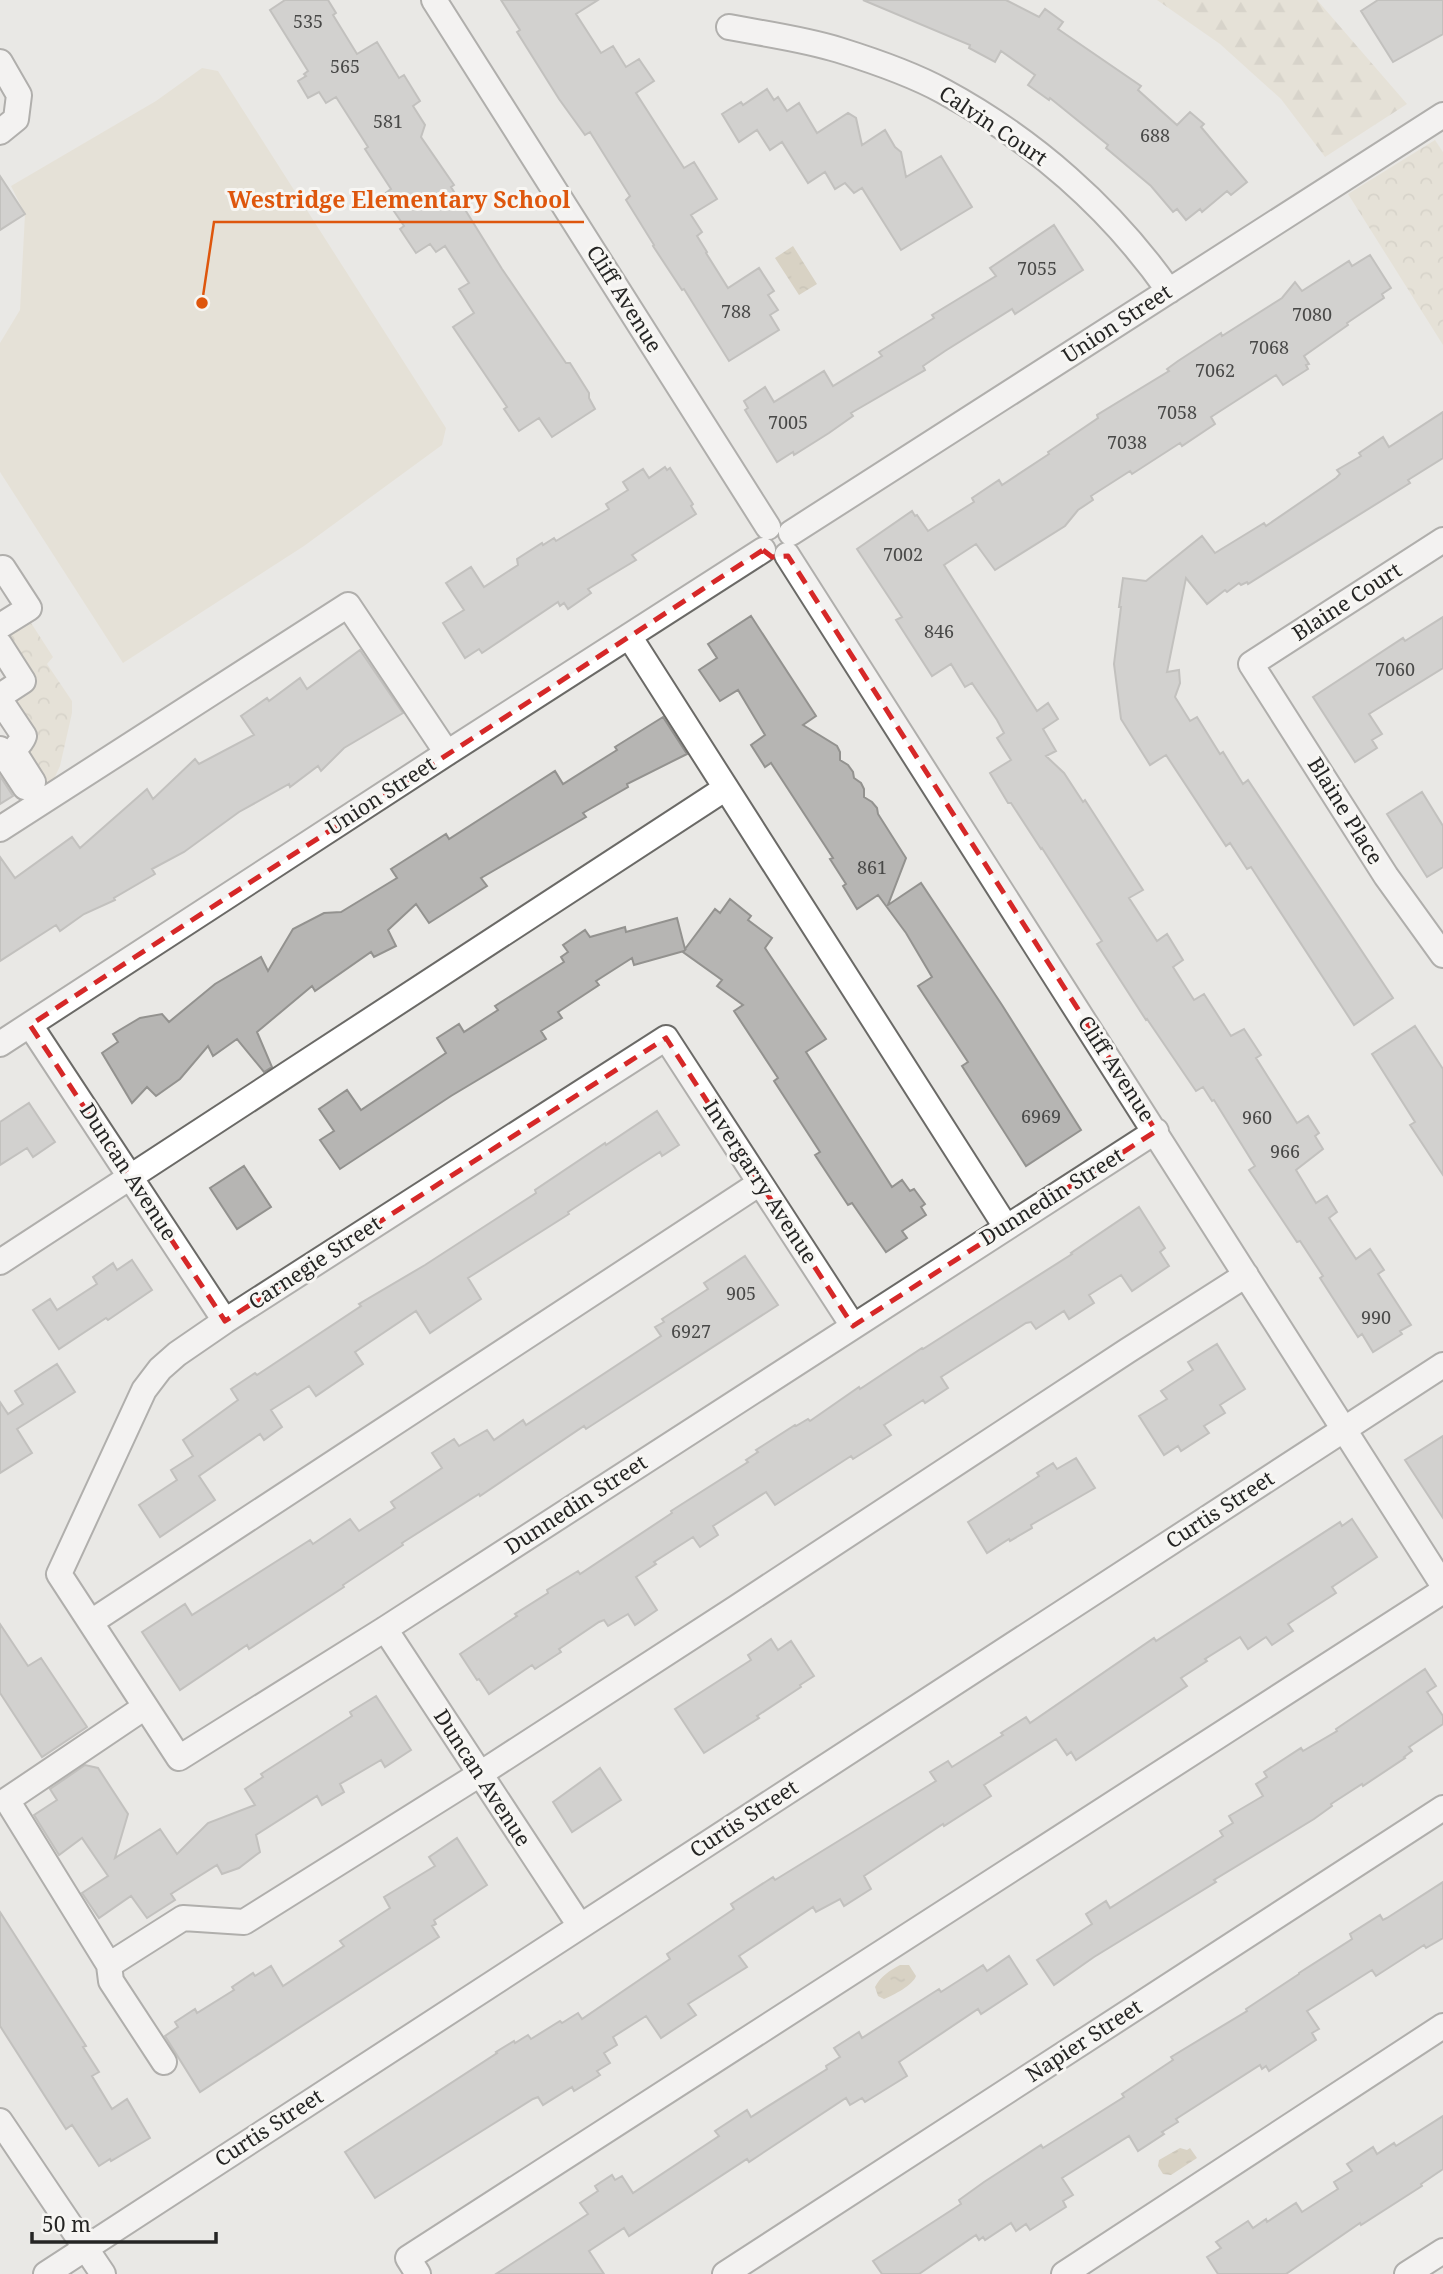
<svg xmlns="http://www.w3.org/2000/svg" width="1443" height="2274" font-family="'Noto Serif',serif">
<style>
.forest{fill:url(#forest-firs)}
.park{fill:url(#park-crowns)}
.pitch{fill:#e1dac5}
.water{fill:url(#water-ripples)}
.building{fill:#b6b5b3;stroke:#93928f;stroke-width:2}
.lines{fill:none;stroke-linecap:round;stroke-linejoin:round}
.minor-casing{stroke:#6b6a67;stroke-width:28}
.minor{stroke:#fff;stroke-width:24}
.marked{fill:none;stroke:#d62828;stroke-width:5;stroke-dasharray:14 9;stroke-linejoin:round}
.labels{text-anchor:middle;stroke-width:6;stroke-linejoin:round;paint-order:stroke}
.number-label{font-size:18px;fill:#494948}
.street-label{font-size:21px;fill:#252524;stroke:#f7f6f3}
.leader{fill:none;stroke:#de560d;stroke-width:2.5}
.callout-dot{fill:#de560d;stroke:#f7f6f3;stroke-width:2.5}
.callout-label{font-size:23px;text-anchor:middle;font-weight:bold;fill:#de560d;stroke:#f7f6f3;stroke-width:6;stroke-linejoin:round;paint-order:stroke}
</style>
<defs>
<pattern id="forest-firs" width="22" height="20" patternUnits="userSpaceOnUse" patternTransform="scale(1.75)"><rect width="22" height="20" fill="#e1dac5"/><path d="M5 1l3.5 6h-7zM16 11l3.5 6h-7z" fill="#c1bba9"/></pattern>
<pattern id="park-crowns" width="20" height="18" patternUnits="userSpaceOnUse" patternTransform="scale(1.75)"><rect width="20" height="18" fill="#e1dac5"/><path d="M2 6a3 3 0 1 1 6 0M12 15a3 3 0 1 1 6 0" fill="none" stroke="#c1bba9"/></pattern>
<pattern id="water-ripples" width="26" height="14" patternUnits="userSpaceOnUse" patternTransform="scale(1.75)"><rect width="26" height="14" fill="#c3b89b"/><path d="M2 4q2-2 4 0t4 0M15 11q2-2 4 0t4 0" fill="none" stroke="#a79e85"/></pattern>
</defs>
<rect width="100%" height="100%" fill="#e9e8e5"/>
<path class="forest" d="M1157,0h160l90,104 -82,53 -44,-58 -61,-55z"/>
<path class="park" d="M1435,140l8,12v193l-95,-151z
M24,612l29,45 -6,7 25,37v12l-12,53 -7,15 -12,12 -25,-46 -16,-47 22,-20 -22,-54z"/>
<path class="pitch" d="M202,68l16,3 228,357 -4,17 -138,101 -181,117 -123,-191v-129l20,-33 5,-96 -14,-28 145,-85z"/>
<path class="water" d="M793,246l24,38 -18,11 -24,-37z
M900,1965h9l7,11c-3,9 -22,19 -32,23l-6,-3 -3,-9c5,-10 15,-17 25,-22z
M1180,2148l7,2 3,-2 7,10 -26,17 -8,-1 -5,-8 1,-6z"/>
<path class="building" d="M285,0h43l8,13 -3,2 24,39 20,-12 22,36 5,-3 16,26 -7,5 12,19 -4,12 33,48 -3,2 51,82 64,94h4l19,30v5l6,11 -43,28 -13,-19 -20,13 -15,-22 3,-2 -54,-80 21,-14 -15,-24 10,-6 -24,-37 -9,6 -6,-8 -14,9 -16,-24 4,-3 -21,-31 8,-6 -26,-40 3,-2 -32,-50 -10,6 -7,-11 -11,6 -10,-17 8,-5 -2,-2 4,-3 -38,-61z
M501,0h97l-22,14 25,39 12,-7 13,21 13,-8 15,22 -18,12 48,75 10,-6 23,37 -26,16 11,17 -5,4 10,16 -1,1 22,35 31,-20 15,23 -6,4 10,15 -8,5 9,15 -50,31 -45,-72 -2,1 -29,-44 1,-1 -28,-45 4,-4 -40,-64 -5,3 -26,-36 -42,-67 3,-2z
M863,0h143l33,17 6,-8 18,13 -5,7 83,57 -3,4 39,35 13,-13 14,12 -3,3 46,55 -16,13 -4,-4 -25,21 -2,-3 -14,11 -9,-11 -4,3 -22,-26 -45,-38 2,-3 -58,-47 -1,2 -21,-15 7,-10 -34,-24 -6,11 -26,-14 1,-3z
M1378,0h65v34l-50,28 -32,-51z
M767,89l7,11 4,-3 9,14 12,-8 18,30 31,-20 8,5 6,27 23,-15 10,17 6,5 5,25 35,-21 31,51 -71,43 -39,-62 -8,5 -9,-10 -10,6 -10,-17 -17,11 -26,-41 -12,8 -13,-20 -18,12 -17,-28 19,-12 2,3z
M0,176l25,38 -25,16z
M1054,225l29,45 -68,44 -3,-5 -67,42 -22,15 2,4 -74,43 2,3 -24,17 -35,22 -1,-3 -16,10 -32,-52 3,-2 -4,-7 21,-14 9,15 50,-31 9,15 49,-30 -3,-4 55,-34 -2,-3 64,-39 -6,-8z
M1370,255l21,33 -9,6 2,4 -37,25 1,2 -44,31 5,8 -3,1 2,4 -25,16 -7,-10 -65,42 4,7 -33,22 -2,-3 -48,31 -2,-3 -39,25 2,4 -15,10 -13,16 -70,44 -19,-26 -32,21 93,146 11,-8 10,16 -15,10 13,22 -10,5 18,17 19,29 2,-2 58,90 -14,8 28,43 10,-7 16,26 -10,7 21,33 10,-6 27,42 13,-7 17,26 -5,3 41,65 11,-7 11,17 -4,3 8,13 -27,21 20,33 11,-7 10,16 -8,6 27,41 14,-10 14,21 -6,4 33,51 -11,6 2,3 -29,18 -11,-18 -4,3 -38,-59 3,-2 -23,-35 -3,1 -48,-72 6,-4 -41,-66 -2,1 -9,-14 -7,4 -49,-72 -1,1 -49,-76 5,-3 -60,-93 -1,1 -30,-46h-3l-18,-30 21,-13 -14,-22 7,-5 -7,-13 -25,-37 -7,4 -14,-23 -19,12 -36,-56 6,-3 -45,-68 55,-38 3,5 2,-1 11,16 46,-29 -2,-4 27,-18 3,5 47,-31 -1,-2 50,-34 -1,-3 72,-44 -2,-2 11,-8 43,-28 1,3 60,-38 13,-16 7,9 47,-30 3,5z
M1443,412v46l-35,22 2,3 -162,101 -1,-2 -6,3 -2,-2 -12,9 -2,-2 -18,14 -21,-26 -19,94 12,-2 1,13 -5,14 15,24 7,-4 23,37 3,-2 20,32 5,-4 145,218 -39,27 -103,-158 -4,2 -17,-26 -4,3 -60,-91 -16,10 -29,-46 -7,-55 7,-57h-2l4,-29 23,3 56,-45 13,17 49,-30 2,3 70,-48 4,-4 -3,-4 24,-14 -2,-3 24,-16 6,10z
M665,467l2,3 3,-2 23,36 -2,2 5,8 -64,41 4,5 -48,29 3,4 -23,16 -4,-6 -4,3 -2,-4 -76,51 -3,-4 -14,9 -22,-35 21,-13 -18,-27 25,-16 13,20 34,-22 -1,-6 25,-16 1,2 11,-7 2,3 53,-32 -3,-5 22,-14 -5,-8 20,-13 6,9z
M751,616l65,100 -13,9 34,21 3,6v8l8,5 5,7 1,6 7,5 3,6v8l8,5 5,6 1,6 28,44 -18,47 33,-22 81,122 79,125 -55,36 -64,-100 6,-4 -50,-76 14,-9 -26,-44 -28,-38 -21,14 -14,-23 3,-2 -16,-25 3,-1 -62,-95 -6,4 -14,-22 14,-10 -27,-45 -18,11 -21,-31 18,-12 -9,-14z
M1443,617v51l-74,46 13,20 -10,6 5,8 -22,14 -42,-65 90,-59 2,3z
M360,650l43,63 -59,35 -23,23 -3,-5 -28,21 -1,-3 -50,28 -55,40 -32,17 3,5 -41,24 1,2 -31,14 -24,17 -4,-6 -56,36v-104l15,21 57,-41 8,11 67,-59 6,10 42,-40 4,5 55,-29 -13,-19 26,-18 2,3 31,-23 7,11z
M663,717l24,37 -60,30 1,3 -45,26 3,4 -105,61 6,8 -58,37 -13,-19 -28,26 8,16 -22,11 -3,-5 -56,39 -3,-5 -55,46 15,35 -8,5 -27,-33 -24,17 -5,-10 -28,33 -24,17 -9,-9 -15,16 -30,-50 16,-11 -5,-8 27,-16 22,-4 7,8 46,-38 46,-27 7,14 25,-42 31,-16 17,-1 56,-34 -6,-9 55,-35 3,5 106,-68 8,13 54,-34 -2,-3z
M0,776l13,20 -13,8z
M1422,792l21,34v41l-16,10 -40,-63z
M730,899l21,17 -3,4 24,18 -7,10 61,91 -20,13 45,71 41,64 10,-7 8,11 4,-2 11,15 -4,3 5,8 -24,16 5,7 -21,14 -34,-49 -4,2 -33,-50 5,-3 -46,-71 4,-3 -44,-67 9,-6 -26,-19 5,-6 -39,-28 1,-1 -50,14 -2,-7 -36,23 3,4 -41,27 4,6 -21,13 5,8 -95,57 -111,73 -20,-29 14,-9 -15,-22 28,-19 14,20 85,-57 -9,-15 22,-14 5,8 34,-22 -3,-4 69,-44 -3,-5 7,-5 -5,-7 22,-15 5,7 35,-10 1,5 51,-14 8,31 30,-40 5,4z
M1415,1026l28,43v106l-33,-50 5,-3 -43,-68z
M29,1103l26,39 -22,15 -6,-9 -27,17v-43z
M657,1111l22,34 -17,11 -2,-4 -25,16 -67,44 1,2 -101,64 13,21 -51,34 -14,-22 -61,41 8,12 -47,32 -7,-10 -38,24 11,17 -18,13 -4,-6 -61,42 16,24 -55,37 -21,-32 38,-25 -6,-10 22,-14 -10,-16 55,-40 -7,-11 24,-16 2,2 104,-69 -2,-2 66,-39 111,-72 -1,-3 70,-47 1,2z
M244,1166l27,41 -34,22 -27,-41z
M1139,1207l26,41 -5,4 9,14 -37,25 -11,-16 -32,20 5,8 -25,16 -5,-8 -28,18 -5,-7 -5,1 -85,54 7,11 -23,15 -2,-3 -39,25 7,10 -38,24 -2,-3 -76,49 -9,-13 -53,34 5,9 -18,12 -7,-10 -39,25 2,2 -20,13 21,33 -22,15 -7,-11 -20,12 -4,-6 -5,2 -40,27 2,3 -26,17 -3,-4 -43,29 -10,-15 -2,1 -17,-26 57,-38 -2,-2 33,-21 -1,-3 31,-19 2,3 92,-61 -1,-2 77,-49 -2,-2 12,-8 -2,-2 39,-25 1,1 12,-7 2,2 49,-34 1,2 62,-41 1,1 149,-95 -1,-1z
M745,1256l33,49 -192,124 -2,-3 -104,70 -1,-2 -77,49 1,2 -60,40 1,2 -95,62 -2,-4 -67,45 -38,-58 43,-28 7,11 118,-75 3,4 37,-25 9,12 36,-23 -4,-6 51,-34 -10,-15 22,-14 5,7 28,-16 7,10 29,-20 3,5 135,-89 -6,-9 9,-5 -2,-3 46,-30 -4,-6z
M132,1260l20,30 -44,30 -2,-2 -47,31 -26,-39 17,-11 7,11 40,-26 -4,-7 20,-14 4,7z
M1217,1344l28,45 -25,16 5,8 -21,13 5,7 -28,18 -3,-5 -14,9 -25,-39 28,-17 -6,-8 32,-21 -5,-8z
M57,1364l18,28 -58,37 15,24 -32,20v-71l8,12 15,-10 -8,-13z
M1443,1436v82l-38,-58z
M1076,1458l19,30 -64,37 1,3 -22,13 -1,-2 -22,14 -19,-31 71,-46 -2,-3 16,-10 4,6z
M1352,1519l25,38 -45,30 4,6 -48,31 5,7 -21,14 -6,-8 -18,12 -8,-12 -35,22 2,2 -26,17 6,8 -111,74 -5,-8 -4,3 -11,-16 -72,46 7,11 -47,30 -1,-2 -79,52 7,13 -27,17 -4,-7 -24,13 -3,-5 -74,49 8,11 -59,37 8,11 -35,23 -15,-22 -33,21 4,8 -13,8 6,10 -13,8 3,4 -26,16 -2,-4 -29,18 -5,-8 -5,2 -158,99 -30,-46 152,-99 -1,-1 18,-11 1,2 13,-8 3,4 29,-18 2,2 16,-10 4,6 88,-60 -3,-5 67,-45 -3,-5 42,-27 2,3 161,-99 -6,-9 18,-11 4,6 51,-32 -2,-2 25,-16 4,6 124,-85 2,3 184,-119 2,4z
M0,1624l28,42 13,-8 46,69 -45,30 -42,-64z
M771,1639l7,11 13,-9 23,35 -14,9 1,2 -44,29 2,2 -55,35 -29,-44 76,-49 -3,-5z
M1425,1669l11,17 -9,6 16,24v8l-34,23 3,4 -8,6 1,1 -42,28 -1,-2 -31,20 1,2 -18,13 -100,61 2,2 -122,75 -40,28 -17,-25 55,-36 -6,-10 20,-13 4,7 113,-72 -3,-5 13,-8 -4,-7 34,-20 -7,-12 11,-7 -3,-5 37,-24 2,3 34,-20 -1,-2z
M376,1696l35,54 -26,17 -4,-7 -41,24 4,8 -22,13 -5,-9 -61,39 4,17 -21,16 -17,6 -5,-9 -46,29 4,6 -28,18 -16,-22 -32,22 -17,-25 26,-17 -26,-38 -23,17 -25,-40 23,-15 -7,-11 35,-24 13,3 30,46 -13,44 45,-29 17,25 31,-31 47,-18 -10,-16 18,-12 -2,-3 91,-58 -2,-4z
M600,1768l21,32 -49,32 -19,-30z
M457,1838l30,47 -53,35 2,4 -4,2 7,11 -239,155 -35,-56 13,-9 -3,-5 20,-13 2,4 37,-23 -2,-3 21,-14 2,3 16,-10 12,20 61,-40 -4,-5 50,-33 -6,-11 51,-31 -6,-9z
M1443,1882v56l-17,10 -2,-3 -48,31 -4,-6 -65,41 12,18 -7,4 4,7 -47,31 -3,-5 -4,3 -2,-4 -84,54 2,3 -16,10 2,2 -26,17 -9,-15 -67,42 11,17 -10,6 3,6 -36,23 -4,-6 -10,7 -5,-8 -26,17 -2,-3 -4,3 -3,-5 -57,39h-37l-9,-13 88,-57 -2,-4 25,-18 57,-37 2,3 81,-51 -2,-3 51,-34 -2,-3 76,-46 -1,-2 53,-35v-1l53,-34 -2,-5 30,-19 3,5 4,-2z
M0,1912l86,134 -3,1 16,25 -7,4 20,33 15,-10 23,39 -39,23 -1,-2 -11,7 -27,-41 -6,4 -66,-103z
M1009,1956l18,28 -46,30 -3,-5 -79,53 8,14 -42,26 -3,-4 -12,7 -4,-7 -97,64 -2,-3 -118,77 -5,-8 -35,23 15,23h-108l92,-60 -8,-11 18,-12 -3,-5 17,-11 3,5 7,-4 11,17 86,-57 -4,-5 32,-21 4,7 76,-48 -1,-3 14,-9 -6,-9 25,-16 3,6 77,-49 2,3 42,-27 4,6z
M1443,2116v53l-22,15 1,2 -61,39 -1,-2 -74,51h-68l-11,-17 14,-9 -5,-6 32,-21 5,7 13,-9 1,3 29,-19 6,9 36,-23 -4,-7 18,-11 -5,-7 26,-17 4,7 17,-11 2,3z"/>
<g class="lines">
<defs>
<path id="minor" d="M434,0l334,527
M729,27c36,7 75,12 110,23 32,10 75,25 104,41 89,48 168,117 226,200
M0,62l19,33 -3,24 -16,13
M791,533l652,-418
M1443,540l-192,124 135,212 57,79
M787,555l656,1030
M0,570l3,-2 26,40 -29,18
M629,636l377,591
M0,645l23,36 -23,15
M0,700l24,36c-2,7 -8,9 -10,16l19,30 -8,5 -25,-38
M0,829l348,-224 99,148
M30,1025l195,296
M0,1044l447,-291 316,-203
M0,1262l726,-474
M853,1326l-187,-288 -441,283 -48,33 -17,15 -16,21 -85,184 120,184 206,-129 771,-498
M91,1622l669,-439
M385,1629l195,297
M145,1707l-138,93 102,165 2,16 53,81
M109,1965l74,-47 61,4 236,-148 256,-166 391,-257 119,-76
M0,2121l103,153
M46,2274l1397,-909
M418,2274l-10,-16 1035,-667
M725,2274l718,-466
M1064,2274l379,-248
M1407,2274l36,-23"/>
</defs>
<use href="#minor" class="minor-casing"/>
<use href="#minor" class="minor"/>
</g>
<path d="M0 0H1443V2274H0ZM763,550l9,7 16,-1 368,575 -303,195 -187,-288 -441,283 -195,-296z" fill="#e9e8e5" fill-opacity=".55" fill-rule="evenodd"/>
<path class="marked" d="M763,550l9,7 16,-1 368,575 -303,195 -187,-288 -441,283 -195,-296z"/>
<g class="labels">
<g class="number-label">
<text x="308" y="28">535</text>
<text x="345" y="73">565</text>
<text x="388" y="128">581</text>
<text x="1155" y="142">688</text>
<text x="1037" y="275">7055</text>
<text x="736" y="318">788</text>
<text x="1312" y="321">7080</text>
<text x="1269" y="354">7068</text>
<text x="1215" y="377">7062</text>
<text x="1177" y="419">7058</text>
<text x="788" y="429">7005</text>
<text x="1127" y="449">7038</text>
<text x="903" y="561">7002</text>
<text x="939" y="638">846</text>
<text x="1395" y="676">7060</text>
<text x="872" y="874">861</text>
<text x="1041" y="1123">6969</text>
<text x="1257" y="1124">960</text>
<text x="1285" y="1158">966</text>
<text x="741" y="1300">905</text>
<text x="1376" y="1324">990</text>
<text x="691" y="1338">6927</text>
</g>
<g class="street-label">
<text transform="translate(993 126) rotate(34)" y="7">Calvin Court</text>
<text transform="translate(624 299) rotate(58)" y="7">Cliff Avenue</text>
<text transform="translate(1117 324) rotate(-33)" y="7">Union Street</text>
<text transform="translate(1347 602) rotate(-33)" y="7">Blaine Court</text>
<text transform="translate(381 796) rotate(-33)" y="7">Union Street</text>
<text transform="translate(1345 811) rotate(58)" y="7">Blaine Place</text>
<text transform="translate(1116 1069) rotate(57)" y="7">Cliff Avenue</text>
<text transform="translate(128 1172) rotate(57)" y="7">Duncan Avenue</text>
<text transform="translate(760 1182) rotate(57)" y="7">Invergarry Avenue</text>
<text transform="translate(1052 1197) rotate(-32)" y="7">Dunnedin Street</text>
<text transform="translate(315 1263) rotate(-33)" y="7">Carnegie Street</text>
<text transform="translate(576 1505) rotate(-33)" y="7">Dunnedin Street</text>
<text transform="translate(1220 1510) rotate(-33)" y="7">Curtis Street</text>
<text transform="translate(482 1778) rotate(57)" y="7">Duncan Avenue</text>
<text transform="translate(744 1819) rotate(-33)" y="7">Curtis Street</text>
<text transform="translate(1084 2041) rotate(-33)" y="7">Napier Street</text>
<text transform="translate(269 2128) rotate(-33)" y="7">Curtis Street</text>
</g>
</g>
<path class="leader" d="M202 303L214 222H584"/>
<circle class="callout-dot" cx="202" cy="303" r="7"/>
<g class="callout-label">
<text x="399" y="208">Westridge Elementary School</text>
</g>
<path d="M32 2232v10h184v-10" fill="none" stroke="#252524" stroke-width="3.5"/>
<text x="42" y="2232" font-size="21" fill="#252524" stroke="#f7f6f3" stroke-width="5" paint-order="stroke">50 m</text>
</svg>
